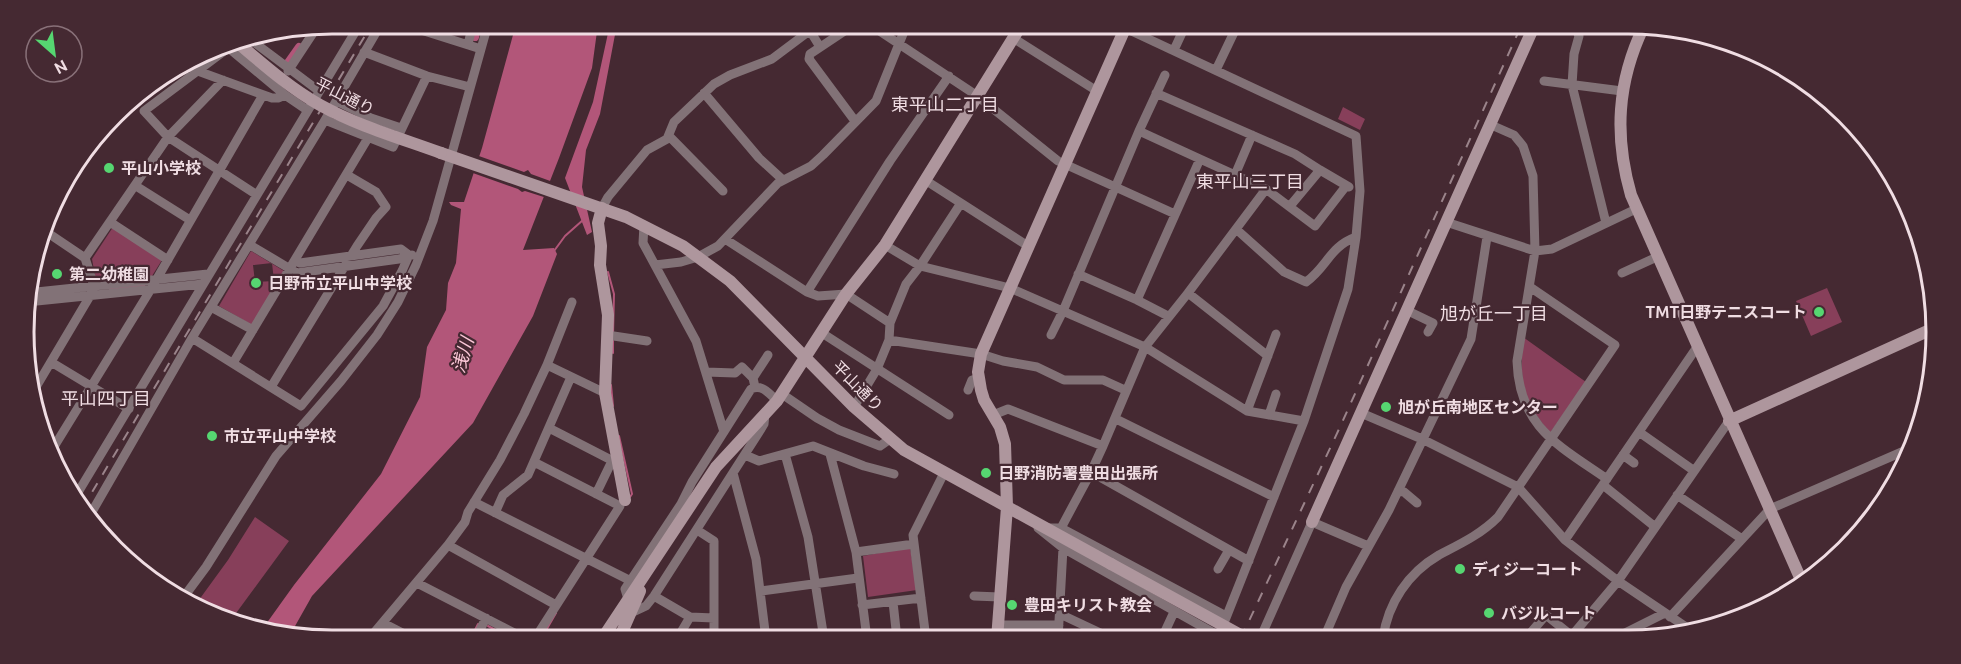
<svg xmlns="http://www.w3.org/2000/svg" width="1961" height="664" font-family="Ubuntu,'Noto Sans JP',sans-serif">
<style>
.green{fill:#873f5a;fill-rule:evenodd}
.water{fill:#b25679}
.pier{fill:#452932}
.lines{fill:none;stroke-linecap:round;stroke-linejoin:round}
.stream{stroke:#b25679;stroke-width:2}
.canal{stroke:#b25679;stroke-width:8}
.street{stroke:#827277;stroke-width:9}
.secondary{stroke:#ae969d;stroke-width:12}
.rail{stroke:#9b848b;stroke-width:2;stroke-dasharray:10 10;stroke-linecap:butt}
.secondary-bridge{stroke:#ae969d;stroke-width:12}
.poi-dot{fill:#56d671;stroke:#452932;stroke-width:2}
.labels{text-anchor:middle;stroke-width:4.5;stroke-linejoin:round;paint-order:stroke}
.street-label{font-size:16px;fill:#f0dde3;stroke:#452932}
.poi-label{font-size:16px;font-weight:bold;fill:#f0dde3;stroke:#452932;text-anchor:start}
.neighbourhood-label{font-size:18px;fill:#f0dde3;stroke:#452932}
.water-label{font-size:18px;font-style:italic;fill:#fcc8d8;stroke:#452932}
.rim{fill:none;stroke:#f0dde3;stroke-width:3}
</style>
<rect width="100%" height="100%" fill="#452932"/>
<path class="green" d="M1343,107l22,12 -5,11 -22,-11z
M113,227l49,33 -10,16 -56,5 -4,-22z
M251,251l33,20 -32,54 -33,-19zM272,263l2,18 -19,1 -2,-17z
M1827,288l15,34 -31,14 -15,-35z
M1523,337l63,45 -36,51c-29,-35 -30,-50 -27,-96z
M255,517l34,24 -58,79 -35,-16 32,-44z
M910,547l7,43 -49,7 -5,-41z"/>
<path class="water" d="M516,24h82l-6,44 -33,90 -36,92 31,-2 3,6 -24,62 -60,107 -161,173 -22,39 -29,-4 33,-46 87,-111 39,-77 7,-50 19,-37 2,-27 8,-20 5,-54 -10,-4 -2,-3h15l18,-54z
M610,24h7l-17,90 -14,36 -4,37 10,45 -5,3 -22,-57 28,-76z"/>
<path class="pier" d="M476,155l48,17 4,-2 3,4 22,8 -6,16 -22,-7 -3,1 -4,-3 -48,-17z"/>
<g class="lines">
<path class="stream" d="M554,251l11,-15 18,-16
M608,272l6,22 -1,41
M613,353v-13
M611,385l2,21
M619,436l13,58 -2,3
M488,626l26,14
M541,639l15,-26
M470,640l8,-16"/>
<path class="canal" d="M475,37l3,-13
M287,64l12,-17
M113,289l28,-3"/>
<path class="street" d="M402,24l79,25
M855,24l-45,30 -1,5 46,62
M869,24l107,71 82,66 117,53
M979,24h3
M1574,24l5,12 -5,18 -2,31 34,138
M1125,28l231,108 4,55 -4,46 -8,52 -44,132 -86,217
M1013,38l84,53
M251,40l68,51
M235,43l-91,68 24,26 89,58
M468,44l5,-20
M225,45l60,50 22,15
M1174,50l12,-26
M364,52l63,24 43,11
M184,66l88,32h6l7,-3
M1216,70l22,-46
M288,71l29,-44
M1544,81l78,10
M704,93l55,65 24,22
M1156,93l139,61 25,16
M336,101l35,17 30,10
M325,120l68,27 34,-71
M1489,124l25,11 9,11 10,30 2,75 -18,110c2,66 41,84 90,118
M669,136l54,55
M1200,159l66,30 49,37 31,-40
M1235,175l17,-40
M925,180l103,66
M136,186l54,34
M1290,206l30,-36 29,17
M602,208l6,-11 39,-47 20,-11 7,-17 40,-38 16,-9 42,-16 36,-27 4,2 8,13
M110,222l58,38
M1446,222l89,29 17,-2 84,-40
M644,225l-1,18 53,98 28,91
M1236,229l48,43 22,10c22,-16 23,-35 50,-45
M45,231l40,27
M725,239l82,53 11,4 28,-2 44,29
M250,245l47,28 102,-14 13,-4
M885,245l35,21 90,22 135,59 102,64 57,10
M295,261l5,2 101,-14 8,6
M655,265l26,-3 17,-5 20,-11 60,-63 33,-17 12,-11 53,-54 31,-77
M1622,273l35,-16
M1078,274l59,26 31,16
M807,292l83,-131 59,-85
M27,293l181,-19
M1188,293l78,-104
M1137,300l63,-141 -61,-28 26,-56
M27,302l176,-18
M211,307l42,23
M1406,310l27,13 -5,9
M822,333l127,82
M607,335l40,6
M1051,335l12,-24 76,-180
M192,338l109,68 82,-100 19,-35 7,-16
M889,340l92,14 22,7 34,6 27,13h39l22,10
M51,362l78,47
M233,363l135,-225
M547,365l58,28
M706,372l29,1 7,-6 11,11 2,9
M753,378l15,-23
M271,387l86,-141 19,-28 10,-11 -10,-15 -29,-17
M968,390l4,-10 7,-2
M33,392l57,-96 4,-10 -9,-28 83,-121 55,-57
M782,394l35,24 22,12 41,16 10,-7
M854,407l23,-38 12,-29 1,-17 16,-39 14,-18 41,-63
M1247,411l29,-77
M1361,413l61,26 96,48 47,53 53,41 74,50
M993,415l15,-6 95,37 -12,26 158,89
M1269,415l7,-21
M1116,419l158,78
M549,428l68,35
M1639,432l54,38
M1103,446l42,-99 43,-54 80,63
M52,450l99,-161 112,-194
M785,454l23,83 16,102
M830,454l26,98 11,87
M745,455l14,6 54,-15 51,20 30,8
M1623,455l11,8
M733,473l23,86 10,80
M1603,485l51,41
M1398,491l6,1 13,11
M596,494l16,-33
M1677,495l65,44
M74,499l286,-475
M474,502l157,79
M495,513l8,-18 25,-20 43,-98
M89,517l103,-179 133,-218 56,-96
M1038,528l25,20 156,88
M1048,528h13l165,88
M1061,528l30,-56
M697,530l17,11v98
M1565,540l132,-193
M448,545l17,-23 3,-10 32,-52 24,-46 23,-49 25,-63
M856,552l58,-8
M1218,569l11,-19
M417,583l111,57
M761,591l97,-13
M654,596l36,21
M974,596l26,1
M183,598l23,-31 70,-111 65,-75 36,-46 21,-33 18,-37 17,-44 55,-197
M628,599l-3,-10 56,-85 11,-22 59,-93c11,-5 18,4 26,12
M893,602l4,37
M862,605l59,-7
M631,613l15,-7 8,-10 107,-167 3,-5 1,-10
M1060,614l51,24
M1670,617l100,-108 141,-61
M383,623l33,17
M998,625h61
M1162,638l12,-26
M1273,638l-10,-6 49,-110 56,24
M1324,638l22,-51 43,-77 82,-171 16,-102
M1383,638c5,-35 25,-65 56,-83 21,-11 41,-20 59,-38l117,-172 -85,-58
M1526,638l20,-23 26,21
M1570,638l48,-57 111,-160
M1615,638l50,-25
M677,639l13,-22 24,1
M926,639l-13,-104 31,-62
M1058,639l5,-91
M368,640l80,-95 108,60
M475,640l11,-22
M534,640l86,-134 -86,-44"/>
<path class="secondary" d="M1644,26c-27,56 -30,110 -13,169l171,387
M441,153l185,64 57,29 47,35 124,126 50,43 207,114
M602,208l-4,15 3,23 -1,19 8,50 -3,78 20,107
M1729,421l203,-92
M1312,522l223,-498
M602,639l114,-172 61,-66 69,-107 39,-49 137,-221
M619,639l21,-48
M997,639l10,-132 -2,-63 -5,-17 -16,-27 -3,-10 -3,-18 3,-18 146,-330"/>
<path class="rail" d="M82,509l290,-485
M1241,638l99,-211 182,-403"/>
<path class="secondary-bridge" d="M238,43c26,22 52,45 82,62 38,21 80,33 121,48
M1111,564l135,74"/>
</g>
<g class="poi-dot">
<circle cx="109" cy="168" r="6"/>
<circle cx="57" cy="274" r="6"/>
<circle cx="256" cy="283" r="6"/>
<circle cx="1819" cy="312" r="6"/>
<circle cx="1386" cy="407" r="6"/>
<circle cx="212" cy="436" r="6"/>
<circle cx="986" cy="473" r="6"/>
<circle cx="1460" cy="569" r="6"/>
<circle cx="1012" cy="605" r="6"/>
<circle cx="1489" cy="613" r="6"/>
</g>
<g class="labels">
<g class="street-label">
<text transform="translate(345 96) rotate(27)" y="6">平山通り</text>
<text transform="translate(858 386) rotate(45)" y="6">平山通り</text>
</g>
<g class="poi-label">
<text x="121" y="174">平山小学校</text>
<text x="69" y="280">第二幼稚園</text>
<text x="268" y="289">日野市立平山中学校</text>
<text x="1807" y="318" text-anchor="end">TMT日野テニスコート</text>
<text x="1398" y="413">旭が丘南地区センター</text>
<text x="224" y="442">市立平山中学校</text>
<text x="998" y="479">日野消防署豊田出張所</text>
<text x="1472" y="575">ディジーコート</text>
<text x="1024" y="611">豊田キリスト教会</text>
<text x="1501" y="619">バジルコート</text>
</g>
<g class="neighbourhood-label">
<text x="945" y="111">東平山二丁目</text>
<text x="1250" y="188">東平山三丁目</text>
<text x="1494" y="320">旭が丘一丁目</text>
<text x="106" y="405">平山四丁目</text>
</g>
<g class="water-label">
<text transform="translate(463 355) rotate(-74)" y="6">浅川</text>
</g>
</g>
<path d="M0 0H1961V664H0ZM332 34H1628A298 298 0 0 1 1926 332V332A298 298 0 0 1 1628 630H332A298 298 0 0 1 34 332V332A298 298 0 0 1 332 34Z" fill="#452932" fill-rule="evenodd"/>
<path class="rim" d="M332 34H1628A298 298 0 0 1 1926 332V332A298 298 0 0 1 1628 630H332A298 298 0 0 1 34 332V332A298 298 0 0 1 332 34Z"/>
<g transform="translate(54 54) rotate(152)"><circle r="28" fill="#452932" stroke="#897179" stroke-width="1.5"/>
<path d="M0-4.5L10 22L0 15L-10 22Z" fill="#56d671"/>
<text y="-9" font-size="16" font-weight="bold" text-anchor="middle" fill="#f0dde3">N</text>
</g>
</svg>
